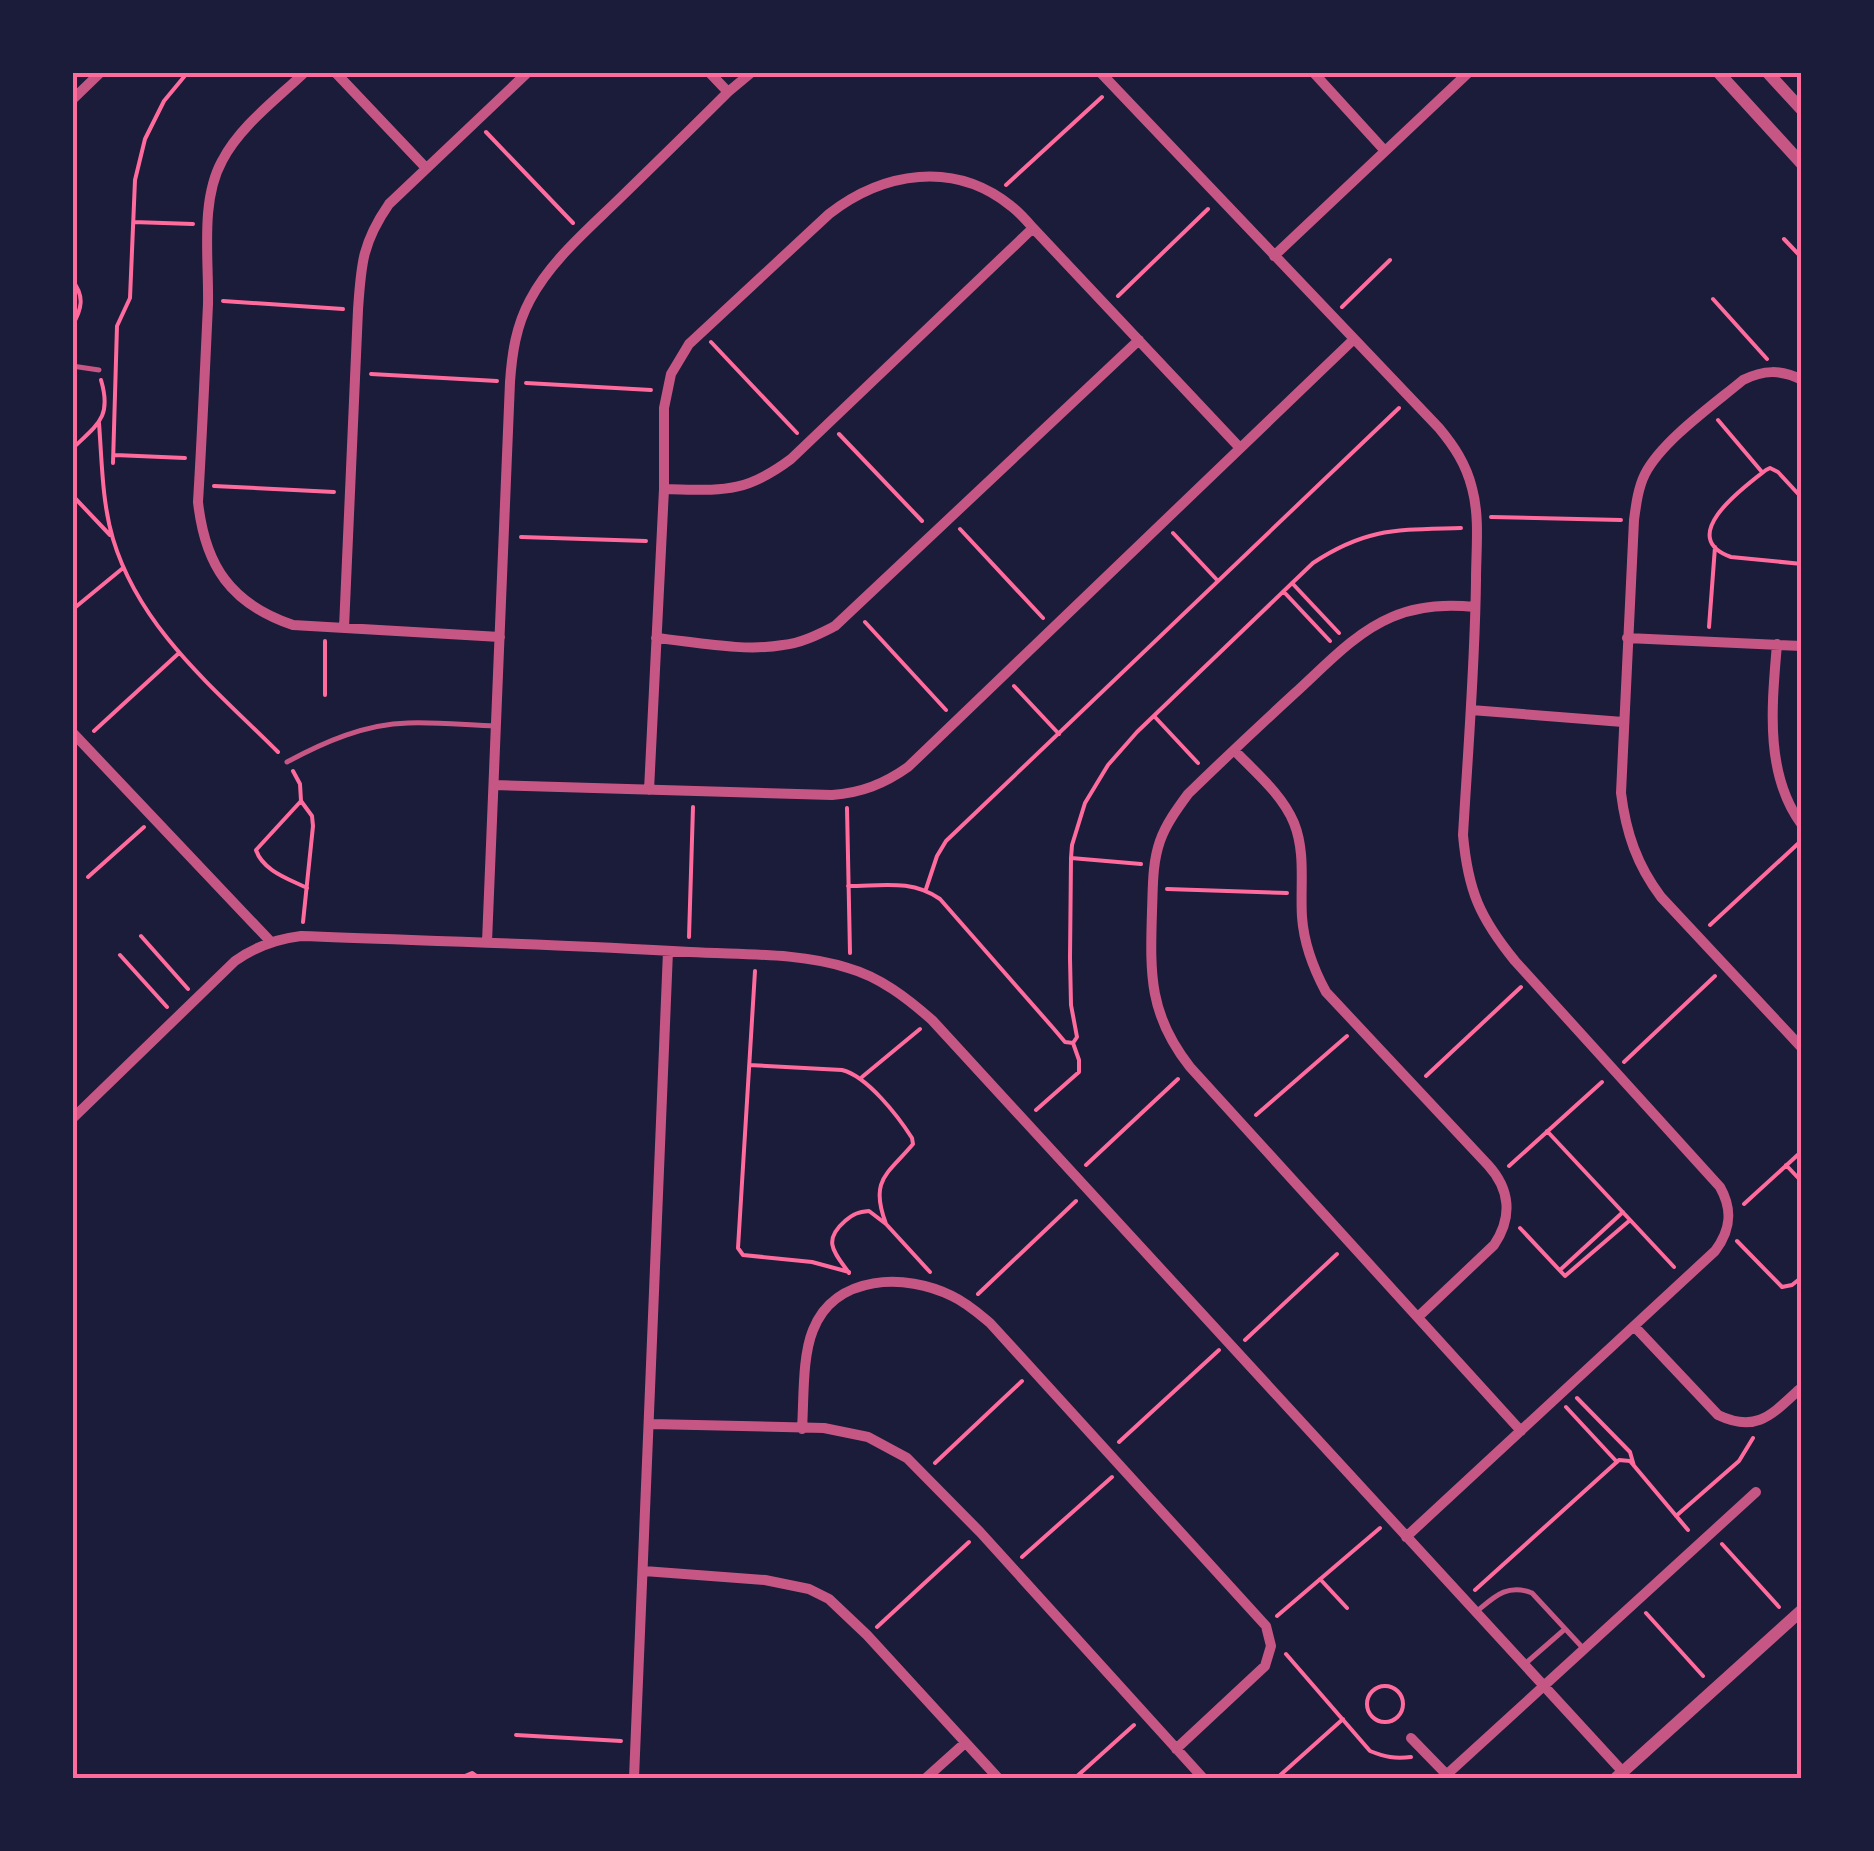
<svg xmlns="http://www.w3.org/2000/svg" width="1874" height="1851" font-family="'Source Sans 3',sans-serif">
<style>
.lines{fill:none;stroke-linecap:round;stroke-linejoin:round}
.path{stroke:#ff6b9d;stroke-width:4}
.service{stroke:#c65784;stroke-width:5}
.minor{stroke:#c65784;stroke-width:10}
.tertiary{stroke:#c65784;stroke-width:12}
.neatline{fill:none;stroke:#ff6b9d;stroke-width:4}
</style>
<rect width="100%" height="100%" fill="#1b1b3a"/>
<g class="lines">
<path class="path" d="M486,132l87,91
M1006,185l96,-88
M133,222l60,2
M1784,239l18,19
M72,280c13,16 10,29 0,46
M1118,296l90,-87
M1713,299l54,60
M223,301l120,8
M1342,307l48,-47
M711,342l86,91
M371,374l126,7
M526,383l125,7
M1718,420l44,52
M99,423c3,39 3,79 14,116 27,90 101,149 165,213
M839,434l83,87
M72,449c26,-25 40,-32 29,-69
M115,455l70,3
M113,463l4,-137 13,-28 5,-118 10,-41 19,-38 24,-29
M214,486l120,6
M72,495l38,40
M1802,498l-24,-26 -8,-4 -4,2c-22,17 -91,67 -35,87l71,7
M1491,517l130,3
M960,529l83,89
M1173,533l45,48
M521,537l125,4
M1292,583l47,50
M1284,592l46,49
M72,610l51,-42
M865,622l81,88
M1709,627l6,-80
M1014,686l45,48
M325,695v-54
M1154,716l44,47
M94,731l85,-78
M293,771l7,13 1,17 -45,49c7,21 33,29 51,38
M301,801l11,15 1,10 -10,96
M847,808l3,145
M1071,858l70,6
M88,877l56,-50
M848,886c34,0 63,-7 92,13l114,130 11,13 8,1 4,-6 -6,-32 -1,-47 1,-100 1,-13 13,-42 23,-38 29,-33 176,-169c55,-36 85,-33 148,-35
M926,889l11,-33 9,-15 453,-433
M1167,889l120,4
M1710,925l92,-85
M141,936l47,53
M689,937l4,-130
M120,955l47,52
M755,971l-17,277 5,7 69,7 37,10
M1624,1062l91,-86
M749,1065l93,5c25,6 56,46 70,68l1,6c-25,30 -44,35 -27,80
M1426,1076l95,-89
M862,1077l58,-48
M1036,1110l43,-38v-12l-6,-17
M1256,1115l91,-79
M1547,1131l127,136
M1086,1165l92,-86
M1786,1165l16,17
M1509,1166l93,-84
M1744,1204l58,-53
M1520,1228l45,48 64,-55
M1737,1241l45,46 10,-2 10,-8
M1560,1270l63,-58
M849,1273c-15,-21 -27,-32 -4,-52 8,-7 13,-9 24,-10l17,13 44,48
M978,1294l98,-93
M1245,1340l92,-86
M1577,1398l53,54 4,14
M1566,1407l51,55
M1119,1442l100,-92
M935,1463l87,-82
M1676,1516l63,-55 14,-23
M1722,1544l57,63
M1022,1557l90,-80
M1320,1579l27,29
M1475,1590l144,-130 11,1 58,69
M1646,1613l57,63
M1277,1616l103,-88
M877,1627l92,-85
M1286,1654l84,97c15,6 25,8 41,6
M1367 1704a18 18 0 1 1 36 0a18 18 0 1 1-36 0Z
M516,1735l105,6
M460,1778l12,-5 7,5
M1075,1778l59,-53
M1277,1778l66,-59"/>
<path class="service" d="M72,366l27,4
M287,762c37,-20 78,-38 121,-39 29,-1 58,2 88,3
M1476,1612c18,-15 31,-29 56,-19l50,54
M1526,1663l39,-34"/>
<path class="minor" d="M305,72c-28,27 -65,54 -83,89 -22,40 -13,98 -14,143 -3,66 -6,132 -10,198 7,64 33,102 95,123l207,12
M335,72l91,96
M709,72l19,20
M1100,72l339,356c15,18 27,36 33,60 8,29 4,62 4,92 -1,85 -8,170 -13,255 5,56 17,83 52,126l205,226c13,23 11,43 -5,64l-309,286
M1313,72l72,79
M72,100l29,-28
M1274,256l195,-184
M1802,380c-21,-11 -39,-10 -59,0 -30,25 -81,61 -98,94 -7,14 -9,31 -11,46l-13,273c5,40 16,72 40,104l141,151
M664,489c57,1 79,6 127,-30l242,-231
M1475,607c-28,-3 -56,-2 -83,10 -38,16 -67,49 -97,76 -36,33 -72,67 -107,101 -11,15 -22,30 -28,47 -8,23 -7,47 -8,70 -2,64 -3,104 38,156l331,364
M344,628l14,-318c3,-45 4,-67 31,-106l139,-132
M656,638c40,4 88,14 127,7 19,-2 36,-11 52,-19l304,-286
M1627,638l175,8
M1777,644c-5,60 -13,130 25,181
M1471,710l152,12
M72,732l199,210
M1234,750c21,22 48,44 60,73 12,30 6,63 8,94 2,28 11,51 24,75l162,173c22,24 25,52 6,80l-76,72
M494,785l338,10c29,-2 52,-11 76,-28l445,-427
M649,790l15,-301v-81l7,-34 18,-30 140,-130c54,-42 125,-54 182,-8 8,6 15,14 22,22l207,220
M487,942l23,-560c2,-29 6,-56 20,-82 20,-38 56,-69 87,-99 37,-36 74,-72 111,-109l24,-20
M72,1119l163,-158c21,-15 41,-22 66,-25 130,5 259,8 389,16 51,3 108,0 158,16 32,9 59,30 84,52l691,752
M1634,1326l84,89c40,19 55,-2 84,-28
M650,1424l174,4 44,9 39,21 73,74 223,246
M802,1429c2,-30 0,-72 11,-99 22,-56 93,-57 139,-34 15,7 26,17 38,27l276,303 5,20 -6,20 -89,83
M644,1571l121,9 44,9 20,10 38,36 131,143
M1411,1738l36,37
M634,1778l34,-827
M926,1778l39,-35
M1443,1778l313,-286"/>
<path class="tertiary" d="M1718,72l84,92
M1767,72l35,38
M1616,1778l186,-168"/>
</g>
<rect width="1874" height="1851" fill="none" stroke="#1b1b3a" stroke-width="150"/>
<rect x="75" y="75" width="1724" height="1701" class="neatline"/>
</svg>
